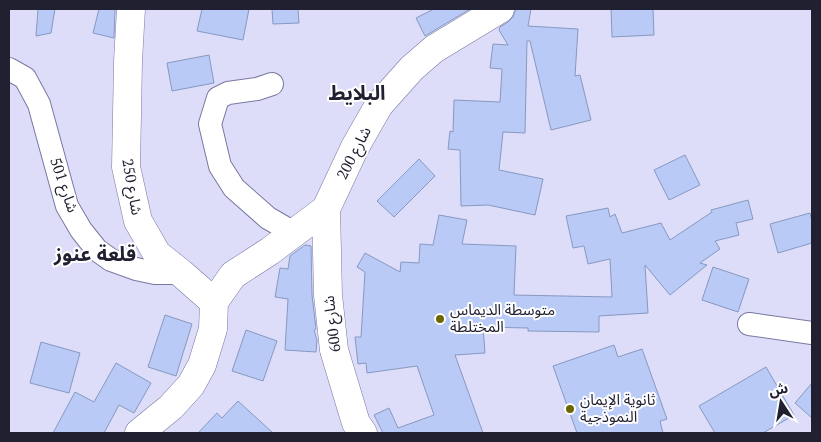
<svg xmlns="http://www.w3.org/2000/svg" width="821" height="442" font-family="'PT Serif','Noto Sans Arabic',serif">
<style>
.building{fill:#b8caf5;stroke:#8799c1}
.lines{fill:none;stroke-linecap:round;stroke-linejoin:round}
.minor-casing{stroke:#7a78a2;stroke-width:24}
.secondary-casing{stroke:#7a78a2;stroke-width:29}
.minor{stroke:#fff;stroke-width:22}
.secondary{stroke:#fff;stroke-width:28}
.poi-dot{fill:#6c6700;stroke:#fff;stroke-width:2}
.labels{text-anchor:middle;stroke-width:4;stroke-linejoin:round;paint-order:stroke}
.street-label{font-size:15px;fill:#212031;stroke:#fff}
.poi-label{font-size:15px;fill:#212031;stroke:#fff;text-anchor:start}
.district-label{font-size:20px;font-weight:bold;fill:#212031;stroke:#fff}
</style>
<rect width="100%" height="100%" fill="#ddddf9"/>
<path class="building" d="M38,9h17l-4,24 -15,3z
M99,9h16l-1,29 -21,-5z
M202,9h47l-6,31 -46,-9z
M272,9h26l1,14 -26,1z
M434,9h36l-45,27 -9,-18z
M516,9h15l-3,17 50,3 -3,47 5,-1 11,45 -40,10 -21,-89h-3l-2,92 -22,-1 -4,38 44,9 -8,36 -47,-10 -27,1 -1,-56 -12,-1 2,-18 3,1 1,-32 46,2 2,-33 -12,-1 3,-24 15,1 -9,-15 1,-3 8,-5 5,-5z
M611,9h42l1,26 -42,2z
M209,55l5,28 -42,8 -5,-28z
M685,155l15,30 -31,15 -15,-30z
M419,159l16,17 -41,41 -17,-16z
M748,200l5,19 -17,4 3,12 -24,6 5,8 -20,14 7,2 -37,30 -25,-30 3,48 -49,3v16l-71,-1v-3l-45,-1 2,26 -30,2 28,78h-100l-9,-18 15,-7 9,20 36,-13 -17,-49 -50,7 -1,-10 -8,1 -3,-27h6l4,-65 -8,-5 8,-14 35,19 1,-10 18,1 1,-19 13,1 6,-30 28,5 -5,24 54,2 -2,49 98,2 -2,-38 -22,5 -4,-18 -11,2 -7,-32 42,-8 2,9 5,-3 7,19 39,-10 9,17 42,-28 -1,-2z
M810,213l2,9v21l-34,10 -8,-29z
M305,245l6,1 1,49 4,34 -2,1 3,10 -1,12 -31,-2 3,-51 -13,-2 5,-29 8,1 2,-13z
M713,267l36,12 -11,33 -36,-12z
M165,315l27,9 -16,52 -28,-9z
M246,330l31,11 -14,40 -31,-10z
M41,342l39,11 -11,40 -39,-10z
M614,345l4,12 24,-8 25,70 -7,2 3,12h-86l-24,-67z
M116,363l35,20 -17,30 -15,-8 -15,28h-51l22,-41 19,10z
M766,367l28,48 -31,18h-48l-16,-27z
M812,383v35l-17,-15z
M238,401l35,32h-75l19,-20 5,5z"/>
<g class="lines">
<defs>
<path id="minor" d="M9,69l16,9 14,26 28,102 14,24 16,20 14,10 25,9 19,4h26
M272,84l-15,5 -29,4 -10,5 -8,26 10,42 14,22 34,30 26,15
M749,324l63,9"/>
<path id="secondary" d="M131,9l-3,52 -2,106 12,54 19,33 24,19 33,29
M326,209l2,86 6,55 22,73 7,10
M214,302l19,-27 37,-24 56,-42 29,-62 24,-42 33,-37 22,-19 66,-40
M139,433l32,-26 20,-22 11,-20 11,-36 1,-27"/>
</defs>
<use href="#minor" class="minor-casing"/>
<use href="#secondary" class="secondary-casing"/>
<use href="#minor" class="minor"/>
<use href="#secondary" class="secondary"/>
</g>
<g class="poi-dot">
<circle cx="440" cy="319" r="5"/>
<circle cx="570" cy="409" r="5"/>
</g>
<g class="labels">
<g class="street-label">
<text transform="translate(354 153) rotate(-63)" y="5">شارع 200</text>
<text transform="translate(64 185) rotate(71)" y="5">شارع 501</text>
<text transform="translate(132 187) rotate(80)" y="5">شارع 250</text>
<text transform="translate(332 324) rotate(-97)" y="5">شارع 600</text>
</g>
<g class="poi-label">
<text x="450" y="315">متوسطة الديماس<tspan x="450" dy="17">المختلطة</tspan></text>
<text x="580" y="405">ثانوية الإيمان<tspan x="580" dy="17">النموذجية</tspan></text>
</g>
<g class="district-label">
<text x="357" y="100">البلايط</text>
<text x="95" y="261">قلعة عنوز</text>
</g>
</g>
<rect width="821" height="442" fill="none" stroke="#212031" stroke-width="20"/>
<g transform="translate(781 402) rotate(348)" stroke="#ffffff" stroke-width="4" paint-order="stroke">
<path d="M0-4L9 19L0 12L-9 19Z" fill="#212031"/>
<text y="-8" font-size="14" font-weight="bold" text-anchor="middle" fill="#212031">ش</text>
</g>
</svg>
